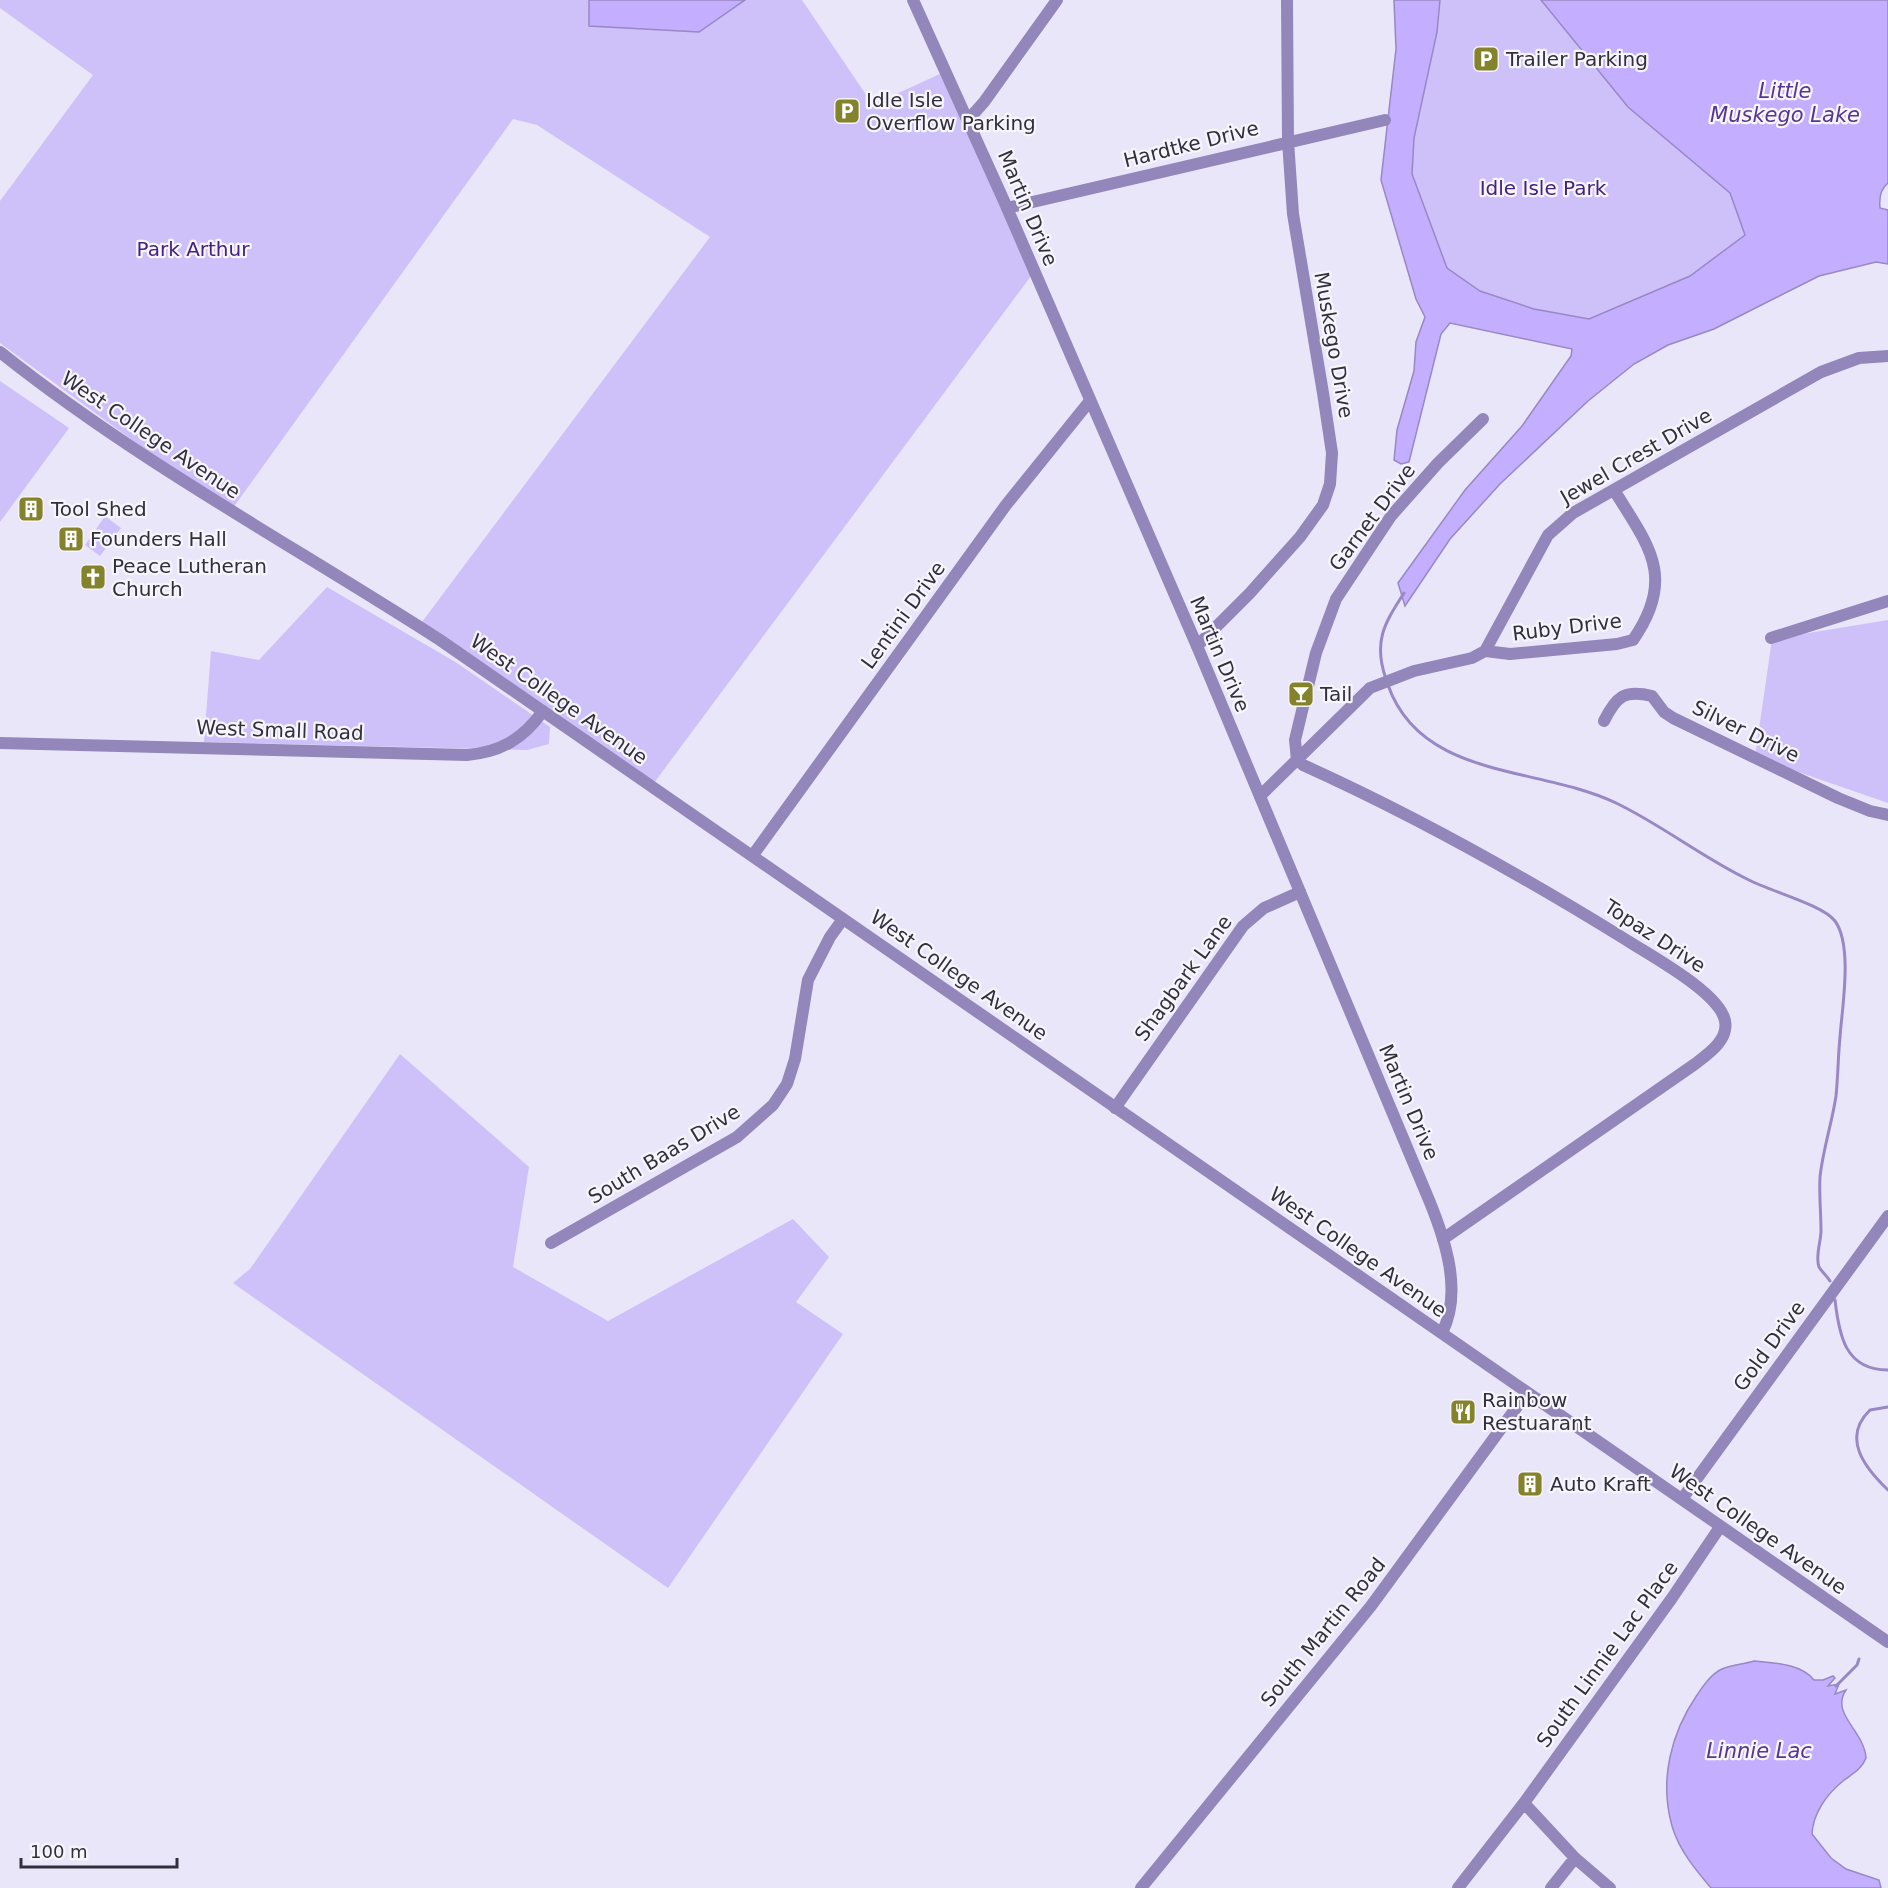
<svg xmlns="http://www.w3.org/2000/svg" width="1888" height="1888" font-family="'DejaVu Sans',sans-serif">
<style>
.green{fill:#cec0f9}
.water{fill:#c4aeff;stroke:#9888c4;stroke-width:1.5}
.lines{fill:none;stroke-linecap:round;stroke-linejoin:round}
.stream{stroke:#9888c4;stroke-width:3}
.minor{stroke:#9386ba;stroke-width:12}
.tertiary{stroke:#9386ba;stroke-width:12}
.labels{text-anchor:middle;stroke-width:4.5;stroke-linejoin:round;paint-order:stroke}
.poi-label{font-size:20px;fill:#322f3c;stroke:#f7f5fc;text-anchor:start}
.street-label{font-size:20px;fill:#322f3c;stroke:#f7f5fc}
.park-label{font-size:20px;fill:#45227d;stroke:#f7f5fc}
.water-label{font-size:21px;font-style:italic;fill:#563691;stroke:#f7f5fc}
</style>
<rect width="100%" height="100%" fill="#eae6fa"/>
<path class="green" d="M0,0h802l71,105 73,-34 88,201 -383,515 -232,-161 291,-389 -173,-112 -24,-6 -283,393 -230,-169v-142l93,-126 -93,-67z
M1440,0h101l87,107 102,86 15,42 -55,41 -101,43 -55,-10 -54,-18 -33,-23 -35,-94 2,-36 23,-106z
M0,381l69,47 -69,94z
M105,516l16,12 -21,28 -15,-11z
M327,587l130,76 93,64 -1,17 -22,6 -323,-8 7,-91 48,9z
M1888,620v183l-133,-46 17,-118z
M400,1054l129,113 -16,100 95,54 185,-102 36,38 -33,45 47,32 -175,254 -435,-305 17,-14z"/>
<path class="water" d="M589,0h156l-46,32 -110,-6z
M1394,0h46l-3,32 -23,106 -2,36 35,94 33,23 54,18 55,10 101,-43 55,-41 -15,-42 -102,-86 -87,-107h347v183c-8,6 -9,15 -8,25l8,2v54l-12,-2 -57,14 -105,53 -46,16 -34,19 -46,37 -88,83 -50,55 -45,67 -7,-23 67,-93 57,-64 49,-70 1,-7 -122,-26 -9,11 -32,128 -8,2 -7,-4 3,-30 17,-59 2,-29 9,-25 -9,-18 -35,-119 15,-131z
M1754,1661c19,2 47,2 60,19h9l10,-4 2,2 -7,8 11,-2 -4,10 11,-4c-16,24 18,40 20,68 -4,11 -14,16 -23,23 -16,13 -30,32 -31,53l19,24 15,11 33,11 2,8h-170c-16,-19 -32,-38 -39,-62 -13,-46 -1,-93 25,-131 7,-10 14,-21 25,-26 10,-4 22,-5 32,-8z"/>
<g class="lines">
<path class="stream" d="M1386,679c-13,-37 -2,-55 18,-86
M1388,685c33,95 152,81 228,118 46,22 87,55 133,77 21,11 74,25 86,41 18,25 7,87 5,116 -2,20 -2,40 -4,59 -4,27 -13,53 -16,81 -1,18 1,36 1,54 0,10 -6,26 -2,36 3,5 8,9 11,14
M1835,1300c4,35 10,70 53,70
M1888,1407l-18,3c-29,28 -5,58 18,80
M1836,1686l21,-21 2,-6"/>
<path class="minor" d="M968,120l16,-18 73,-102
M1007,208l378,-88
M1771,638l117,-37
M1197,646l53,-53 50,-56 23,-32 7,-21 2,-31 -9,-60 -30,-179 -5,-73 -1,-141
M1485,651l25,3 107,-10 16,-4c44,-63 15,-95 -19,-150
M1604,721c12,-24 20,-32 48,-25l12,16 9,6 165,80 32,13 18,4
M1260,796l110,-108 44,-17 58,-13 13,-7 63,-116 25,-22 248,-141 38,-14 29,-2
M753,855l253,-350 83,-103
M1115,1108l128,-182 21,-18 36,-16
M1443,1239l252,-175c13,-10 34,-24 30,-43 -5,-28 -74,-65 -97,-80 -105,-65 -212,-125 -325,-176l-6,-5 -2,-20 21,-87 20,-54 55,-83 47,-53 45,-44
M551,1243l186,-106 36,-32 14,-21 8,-25 13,-79 22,-43 13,-18
M1682,1499l206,-283
M1524,1803l51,55 35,30
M1458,1888l66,-85 148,-205 48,-71
M1551,1888l24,-30"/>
<path class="tertiary" d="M913,0l91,201 193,445 232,554c16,39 34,92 13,133
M0,352c138,110 293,193 440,288l1448,1002
M0,743l467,12c34,-3 56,-16 76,-44
M1141,1888l230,-282 156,-213"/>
</g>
<defs>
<symbol id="parking-square" viewBox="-11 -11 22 22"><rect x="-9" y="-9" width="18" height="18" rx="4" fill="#84822b" stroke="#f7f5fc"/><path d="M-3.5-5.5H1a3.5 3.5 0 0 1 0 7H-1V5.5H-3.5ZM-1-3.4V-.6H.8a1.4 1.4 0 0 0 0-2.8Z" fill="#fff"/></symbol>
<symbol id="building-square" viewBox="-11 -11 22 22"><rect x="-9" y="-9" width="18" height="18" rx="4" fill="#84822b" stroke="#f7f5fc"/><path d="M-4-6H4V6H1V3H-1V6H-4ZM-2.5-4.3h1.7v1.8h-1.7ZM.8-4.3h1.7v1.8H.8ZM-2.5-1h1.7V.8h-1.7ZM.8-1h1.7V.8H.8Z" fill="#fff"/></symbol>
<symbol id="church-square" viewBox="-11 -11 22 22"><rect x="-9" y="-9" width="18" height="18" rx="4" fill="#84822b" stroke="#f7f5fc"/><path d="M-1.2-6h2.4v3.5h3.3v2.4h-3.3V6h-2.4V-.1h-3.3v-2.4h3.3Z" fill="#fff"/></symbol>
<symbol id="bar-square" viewBox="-11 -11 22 22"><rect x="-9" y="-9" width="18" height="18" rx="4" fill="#84822b" stroke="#f7f5fc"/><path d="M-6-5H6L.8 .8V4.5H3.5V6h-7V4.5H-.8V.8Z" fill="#fff"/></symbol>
<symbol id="restaurant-square" viewBox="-11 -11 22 22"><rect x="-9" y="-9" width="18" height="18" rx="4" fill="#84822b" stroke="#f7f5fc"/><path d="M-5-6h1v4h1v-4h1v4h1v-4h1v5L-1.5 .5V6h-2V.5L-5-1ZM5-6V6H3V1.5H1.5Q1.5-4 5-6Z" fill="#fff"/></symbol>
</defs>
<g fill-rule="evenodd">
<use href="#parking-square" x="1471" y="44" width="30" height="30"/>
<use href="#parking-square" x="832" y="96" width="30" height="30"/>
<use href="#building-square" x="16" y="494" width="30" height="30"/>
<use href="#building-square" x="56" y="524" width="30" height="30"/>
<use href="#church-square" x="78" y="562" width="30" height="30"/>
<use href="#bar-square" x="1286" y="679" width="30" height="30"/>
<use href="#restaurant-square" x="1448" y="1397" width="30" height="30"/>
<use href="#building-square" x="1515" y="1469" width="30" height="30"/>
</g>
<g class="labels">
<g class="poi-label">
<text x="1506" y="66">Trailer Parking</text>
<text x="866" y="107">Idle Isle<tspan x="866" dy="23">Overflow Parking</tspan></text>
<text x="51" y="516">Tool Shed</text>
<text x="90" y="546">Founders Hall</text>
<text x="112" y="573">Peace Lutheran<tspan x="112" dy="23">Church</tspan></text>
<text x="1320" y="701">Tail</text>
<text x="1482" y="1407">Rainbow<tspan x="1482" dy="23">Restuarant</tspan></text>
<text x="1550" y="1491">Auto Kraft</text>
</g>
<g class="street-label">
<text transform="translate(1191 144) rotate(-14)" y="7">Hardtke Drive</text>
<text transform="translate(1028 208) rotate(67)" y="7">Martin Drive</text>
<text transform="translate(1334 345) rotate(80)" y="7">Muskego Drive</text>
<text transform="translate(151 435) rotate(34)" y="7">West College Avenue</text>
<text transform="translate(1636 456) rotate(-30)" y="7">Jewel Crest Drive</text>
<text transform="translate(1372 517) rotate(-53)" y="7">Garnet Drive</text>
<text transform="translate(903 615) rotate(-54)" y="7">Lentini Drive</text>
<text transform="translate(1567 627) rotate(-7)" y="7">Ruby Drive</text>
<text transform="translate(1220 654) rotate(67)" y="7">Martin Drive</text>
<text transform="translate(559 699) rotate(35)" y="7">West College Avenue</text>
<text transform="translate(280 730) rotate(2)" y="7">West Small Road</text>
<text transform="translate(1746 731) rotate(26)" y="7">Silver Drive</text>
<text transform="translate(1655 936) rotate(33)" y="7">Topaz Drive</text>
<text transform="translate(959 975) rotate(35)" y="7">West College Avenue</text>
<text transform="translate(1183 978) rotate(-54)" y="7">Shagbark Lane</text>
<text transform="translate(1409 1102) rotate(67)" y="7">Martin Drive</text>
<text transform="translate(664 1154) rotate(-31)" y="7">South Baas Drive</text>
<text transform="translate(1358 1252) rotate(35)" y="7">West College Avenue</text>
<text transform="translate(1769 1346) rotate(-54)" y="7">Gold Drive</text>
<text transform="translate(1758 1529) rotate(35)" y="7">West College Avenue</text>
<text transform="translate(1323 1632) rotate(-51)" y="7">South Martin Road</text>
<text transform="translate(1607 1654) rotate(-54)" y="7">South Linnie Lac Place</text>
</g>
<g class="park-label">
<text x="1543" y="195">Idle Isle Park</text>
<text x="193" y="256">Park Arthur</text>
</g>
<g class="water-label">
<text x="1785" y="98">Little<tspan x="1785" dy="24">Muskego Lake</tspan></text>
<text x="1759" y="1758">Linnie Lac</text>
</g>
</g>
<path d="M21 1858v9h156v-9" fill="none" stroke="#322f3c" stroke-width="3"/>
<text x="30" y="1858" font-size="18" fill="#322f3c" stroke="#f7f5fc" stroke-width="4.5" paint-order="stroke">100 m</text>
</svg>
